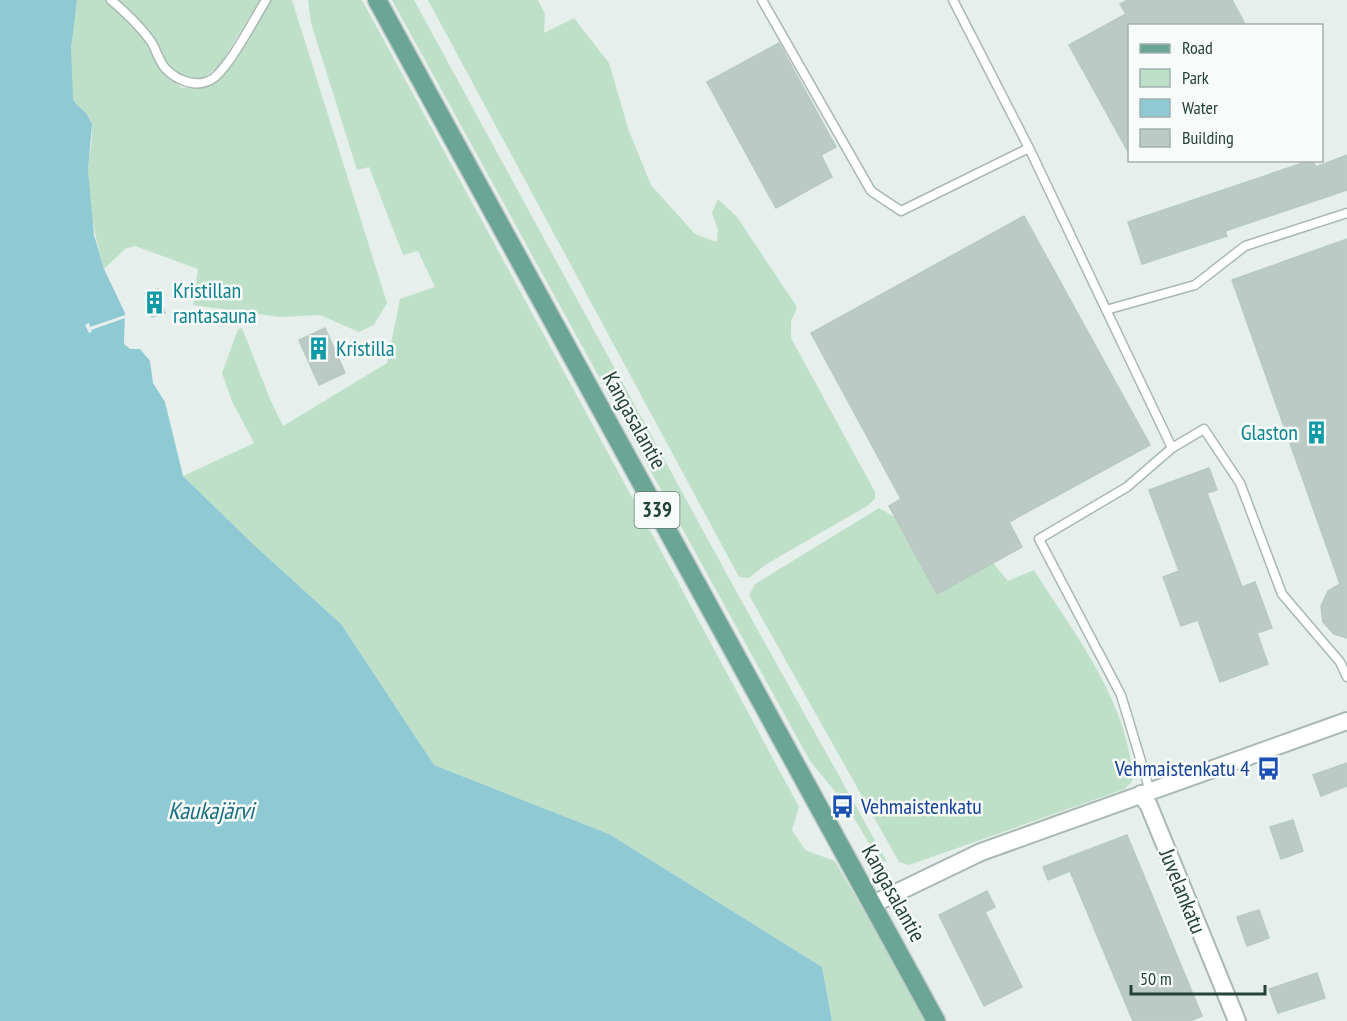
<svg xmlns="http://www.w3.org/2000/svg" width="1347" height="1021" font-family="'PT Sans Narrow',sans-serif">
<style>
.green{fill:#bfe0c8}
.water{fill:#8ec9d4}
.pier{fill:#e6efeb}
.building{fill:#bbcac4;stroke:#b8c9c2;stroke-width:1.5}
.lines{fill:none;stroke-linecap:round;stroke-linejoin:round}
.lane-casing{stroke:#a8b8b2;stroke-width:11}
.street-casing{stroke:#a8b8b2;stroke-width:20}
.primary-casing{stroke:#c2cac8;stroke-width:21}
.lane{stroke:#fff;stroke-width:8}
.street{stroke:#fff;stroke-width:16}
.primary{stroke:#6aa596;stroke-width:18}
.labels{text-anchor:middle;stroke-width:5;stroke-linejoin:round;paint-order:stroke}
.shield{fill:#f7fbf9;stroke:#637a73;stroke-width:1.5}
.shield-label{font-size:21px;font-weight:bold;fill:#24423a}
.culture-label{font-size:22px;fill:#0d838f;stroke:#f7fbf9;text-anchor:start}
.street-label{font-size:22px;fill:#24423a;stroke:#f7fbf9}
.transit-label{font-size:22px;fill:#164399;stroke:#f7fbf9;text-anchor:end}
.water-label{font-size:24px;font-style:italic;fill:#1c6f80;stroke:#f7fbf9}
</style>
<rect width="100%" height="100%" fill="#e6efeb"/>
<path class="green" d="M77,0h183l-41,66 -17,13 -19,-2 -19,-15 -46,-60 5,15 21,23 16,30 22,18 28,-2 16,-14 45,-72h21l95,303 -13,22 -15,7 -39,-17 -40,2 -87,-12 5,-36 -63,-23 -10,3 -21,20c-9,-32 -16,-66 -16,-100 1,-15 6,-32 3,-46 -1,-12 -16,-14 -18,-26 -6,-31 0,-66 4,-97z
M308,0h54l290,534 147,273 -7,23 13,20 30,11 92,160h-95l-10,-54 -213,-133 -175,-69 -93,-141 -88,-80 -70,-68 71,-33 -22,-42 -10,-28 16,-44 4,-1 28,71 13,27 104,-63 13,-64 35,-12 -17,-36 -15,4 -34,-88 -12,3 -46,-147z
M392,0h22l322,591 151,271 -8,-2 -34,-57 2,-2 -5,-8 -4,2 -28,-34z
M428,0h110l7,14 -1,19 30,-15 35,45 20,68 22,54 44,49 22,8 1,-12 -6,-17 6,-14 19,18 60,90 -6,15v16l84,154v7l-8,7 -102,59 -16,13 -10,-1z
M879,508l17,10 41,75 56,-30 15,18 26,-11c41,65 94,131 99,210l-8,9 -216,76 -10,-3 -150,-267 6,-11z"/>
<path class="water" d="M0,0h77l-6,49 2,50 3,5 11,10 5,10 -4,46 6,65 10,34 21,44 -1,31 6,5h10l10,12 3,22 12,19 18,74 70,68 88,80 93,141 175,69 213,133 10,54h-832z"/>
<path class="pier" d="M128,314v3l-37,13 1,2 -3,1 -4,-8 4,-2 1,4z"/>
<path class="building" d="M1128,0h104l14,26h-116v129l-61,-110 57,-31 -6,-10z
M779,43l57,104 -15,8 11,22 -56,31 -69,-126z
M1347,155v35l-122,41 2,5 -85,28 -14,-42 184,-62 4,7z
M1024,216l126,229 -141,77 13,25 -85,47 -48,-88 12,-7 -90,-166z
M1347,239v399l-13,-4 -11,-12 -2,-16 7,-15 12,-7 -108,-304z
M158,289l7,24 -13,4 -7,-24z
M325,328l20,45 -26,12 -20,-45z
M1209,468l8,22 -10,3 35,94 13,-5 17,46 -15,5 11,31 -48,18 -22,-62 -17,6 -18,-49 16,-6 -30,-81z
M1347,763v23l-26,10 -8,-21z
M1293,820l10,31 -22,8 -11,-32z
M1127,835l75,181 -12,5h-57l-63,-150 -22,9 -5,-13z
M987,891l8,16 -10,5 37,75 -38,19 -45,-91z
M1259,910l10,28 -22,8 -10,-29z
M1317,973l8,25 -47,15 -9,-24z"/>
<g class="lines">
<defs>
<path id="lane" d="M111,0c13,11 28,25 39,40 6,8 8,20 15,28 12,13 34,22 50,9 17,-15 38,-56 51,-77
M762,0l109,191 30,20 128,-63 -76,-148
M1029,148l143,300 -45,39 -88,52 82,156 29,96
M1106,310l89,-25 50,-39 102,-33
M1172,448l32,-19 36,54 42,111 58,68 7,15"/>
<path id="street" d="M1141,794l8,12 88,215
M873,904l108,-52 366,-131"/>
<path id="primary" d="M377,0l559,1021"/>
</defs>
<use href="#lane" class="lane-casing"/>
<use href="#street" class="street-casing"/>
<use href="#primary" class="primary-casing"/>
<use href="#lane" class="lane"/>
<use href="#street" class="street"/>
<use href="#primary" class="primary"/>
</g>
<defs>
<symbol id="building-bare" viewBox="-9 -9 18 18"><path d="M-4-6H4V6H1V3H-1V6H-4ZM-2.5-4.3h1.7v1.8h-1.7ZM.8-4.3h1.7v1.8H.8ZM-2.5-1h1.7V.8h-1.7ZM.8-1h1.7V.8H.8Z" fill="#0f9aa8" stroke="#f7fbf9" stroke-width="2.5" paint-order="stroke"/></symbol>
<symbol id="bus-bare" viewBox="-9 -9 18 18"><path d="M-5-6H5V4H4V6H2V4H-2V6H-4V4H-5ZM-3.5-4V0h7V-4ZM-3.5 1.2v1.5H-2V1.2ZM2 1.2v1.5H3.5V1.2Z" fill="#1a4fb4" stroke="#f7fbf9" stroke-width="2.5" paint-order="stroke"/></symbol>
</defs>
<g fill-rule="evenodd">
<use href="#building-bare" x="138" y="286" width="33" height="33"/>
<use href="#building-bare" x="302" y="332" width="33" height="33"/>
<use href="#building-bare" x="1300" y="416" width="33" height="33"/>
<use href="#bus-bare" x="1252" y="752" width="33" height="33"/>
<use href="#bus-bare" x="826" y="790" width="33" height="33"/>
</g>
<g class="labels">
<rect class="shield" x="634.5" y="492" width="45" height="36" rx="4.5"/>
<g class="shield-label">
<text x="657" y="517">339</text>
</g>
<g class="culture-label">
<text x="173" y="298">Kristillan<tspan x="173" dy="25">rantasauna</tspan></text>
<text x="336" y="356">Kristilla</text>
<text x="1298" y="440" text-anchor="end">Glaston</text>
</g>
<g class="street-label">
<text transform="translate(635 420) rotate(61)" y="8">Kangasalantie</text>
<text transform="translate(1183 891) rotate(68)" y="8">Juvelankatu</text>
<text transform="translate(894 893) rotate(61)" y="8">Kangasalantie</text>
</g>
<g class="transit-label">
<text x="1250" y="776">Vehmaistenkatu 4</text>
<text x="861" y="814" text-anchor="start">Vehmaistenkatu</text>
</g>
<g class="water-label">
<text x="211" y="819">Kaukajärvi</text>
</g>
</g>
<rect x="1128" y="24" width="195" height="138" fill="#f7fbf9" stroke="#a3b1ad" stroke-width="1.5"/>
<rect x="1140" y="44" width="30" height="9" fill="#6aa596" stroke="#a3b1ad" stroke-width="1.5"/>
<text x="1182" y="54" font-size="18" fill="#24423a">Road</text>
<rect x="1140" y="69" width="30" height="18" fill="#bfe0c8" stroke="#a3b1ad" stroke-width="1.5"/>
<text x="1182" y="84" font-size="18" fill="#24423a">Park</text>
<rect x="1140" y="99" width="30" height="18" fill="#8ec9d4" stroke="#a3b1ad" stroke-width="1.5"/>
<text x="1182" y="114" font-size="18" fill="#24423a">Water</text>
<rect x="1140" y="129" width="30" height="18" fill="#bbcac4" stroke="#a3b1ad" stroke-width="1.5"/>
<text x="1182" y="144" font-size="18" fill="#24423a">Building</text>
<path d="M1131 985v9h134v-9" fill="none" stroke="#24423a" stroke-width="3"/>
<text x="1140" y="985" font-size="18" fill="#24423a" stroke="#f7fbf9" stroke-width="4.5" paint-order="stroke">50 m</text>
</svg>
